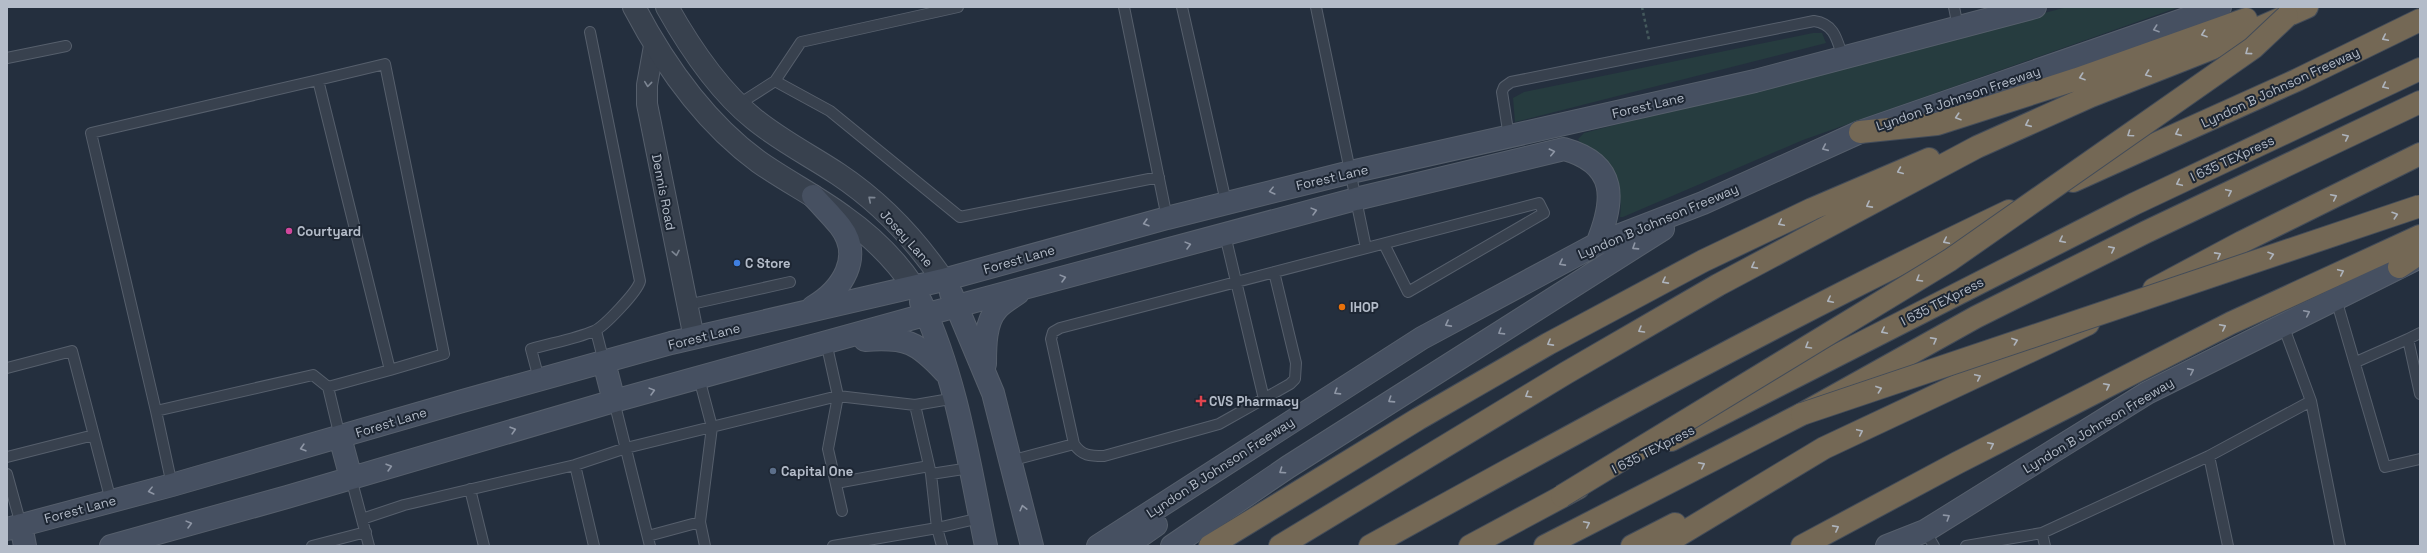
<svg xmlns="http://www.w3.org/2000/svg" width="2427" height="553" font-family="'Space Grotesk',sans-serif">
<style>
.green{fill:#263c3f}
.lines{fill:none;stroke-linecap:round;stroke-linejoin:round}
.service-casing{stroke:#565f6c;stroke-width:12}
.minor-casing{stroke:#565f6c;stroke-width:22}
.tertiary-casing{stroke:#565f6c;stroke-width:24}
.secondary-casing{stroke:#565f6c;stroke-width:24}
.motorway-casing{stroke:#434c59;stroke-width:24}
.path{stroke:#44595c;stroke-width:2.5;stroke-dasharray:3 3;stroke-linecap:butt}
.service{stroke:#38414e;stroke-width:10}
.minor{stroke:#38414e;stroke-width:20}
.tertiary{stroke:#38414e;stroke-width:22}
.secondary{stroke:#465061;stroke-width:22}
.motorway{stroke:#746855;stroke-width:22}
.motorway-bridge-casing{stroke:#434c59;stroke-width:24;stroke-linecap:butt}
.motorway-bridge{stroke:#746855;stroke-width:22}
.oneway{stroke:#8e96a5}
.oneway2{stroke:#aeb4bd}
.oneway3{stroke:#7c8592}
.hotel-dot{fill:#d1479c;stroke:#1d2633;stroke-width:1.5}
.shop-dot{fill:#3f7fe0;stroke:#1d2633;stroke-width:1.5}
.food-dot{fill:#e8710a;stroke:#1d2633;stroke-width:1.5}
.health-dot{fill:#e0444e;stroke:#1d2633;stroke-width:1.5}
.service-dot{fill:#5c6f8a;stroke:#1d2633;stroke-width:1.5}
.labels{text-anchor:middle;stroke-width:4;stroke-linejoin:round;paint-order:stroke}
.street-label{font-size:13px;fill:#b4bcc9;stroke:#1d2633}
.poi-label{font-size:13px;font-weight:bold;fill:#b4bcc9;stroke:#1d2633;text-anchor:start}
</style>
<rect width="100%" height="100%" fill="#242f3e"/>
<path class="green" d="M2067,7h112l-376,133 -180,77h-3c3,-25 -4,-50 -24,-65 -6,-5 -15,-6 -18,-13l6,-6z
M1813,33h9l4,10 -311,79 -2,-24 11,-6z"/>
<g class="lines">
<defs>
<path id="service" d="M1124,7l43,211
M1182,7l44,195
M1316,7l50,241
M1954,7l4,20
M7,58l59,-12
M318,80l67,-16 59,290 -54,16
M775,81l55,30 130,106 199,-40
M739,104l36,-23 26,-39 157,-35
M1509,137l-7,-45 2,-5 7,-5 303,-61c21,3 23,19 29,37
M1225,235l39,164
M1274,272l22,91 -1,16 -5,5 -71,40 -115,32c-14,0 -22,0 -30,-12l-23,-105 2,-7 7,-4 479,-125 5,10 -136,79 -24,-48
M2336,299l49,168 35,-8
M687,305l103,-23
M2283,325l28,76
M596,331l8,31
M2408,339l12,-6
M826,342l12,54 77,9 41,-7
M2356,362l52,-23 12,55
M7,368l65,-17 39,150
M699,378l13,49 -12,95 5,24
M539,379l-8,-30c21,-6 44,-10 63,-18 10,-4 44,-40 46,-50l-50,-249
M614,401l36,145
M156,411l-65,-278 227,-53 72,290 -62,17
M7,457l87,-22
M1010,461l64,-17
M575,465l19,81
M7,474l14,51
M931,474l39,-6
M351,478l18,68
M836,483l93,-17
M172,485l-16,-74 157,-36 15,12 12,50
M470,489l14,57
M362,519l42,-14 171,-40 51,-17 212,-52 -10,53 14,62
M1925,531l9,15
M2042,533l3,13
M648,536l52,-14
M312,546l54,-14
M833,546l104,-18 -6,-54 -16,-69
M942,546l-5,-18 43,-10
M1966,546l76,-13 167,-77
M2228,546l-19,-90 102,-55 29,145"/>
<path id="minor" d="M654,46l-7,39v19l47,234"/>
<path id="tertiary" d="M634,7c31,59 70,115 125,155 27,19 57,34 84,54 27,19 52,43 70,70
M667,7c23,41 51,83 87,112 27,22 57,37 84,55 42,28 77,65 105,106"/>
<path id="secondary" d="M951,293l42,100 39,153
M921,302c36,77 48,162 65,244
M813,307c29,-17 51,-50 27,-81 -8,-10 -18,-20 -27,-30
M865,340c42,-3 52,2 80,32
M604,362l10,39
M985,364c0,-17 0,-42 12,-55 5,-6 14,-11 21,-16
M340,437l11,41
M21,525l4,21
M7,529l165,-44 287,-83 212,-59 272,-63 224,-62 184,-46 404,-91 280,-74
M111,546l176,-49 327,-96 343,-95 399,-107 208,-50c54,15 51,51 33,95
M1098,546l324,-208 175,-94 106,-41 157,-71 360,-125
M1126,546l30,-21
M1172,546l116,-79 375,-238
M1887,546l38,-15 222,-138 269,-134"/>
<path id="motorway" d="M1860,132l77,-8 140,-45 169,-60
M2073,181l224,-101 123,-60
M2399,267l21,-14
M2154,289l88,-47 178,-88
M1671,440l463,-236 286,-135
M1210,546l208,-127 130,-75 155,-83 109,-52 117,-50
M1280,546l286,-173 152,-88 259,-138 114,-51 122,-48 94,-41
M1370,546c210,-116 422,-232 639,-335
M1470,546l108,-58
M1545,546l257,-132 174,-97 170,-85 274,-130
M1632,546l43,-22
M1661,546l163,-98 264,-124
M1802,546l155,-83 274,-140 189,-87"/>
</defs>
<use href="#service" class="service-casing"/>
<use href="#minor" class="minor-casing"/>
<use href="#tertiary" class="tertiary-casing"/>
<use href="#secondary" class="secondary-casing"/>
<use href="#motorway" class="motorway-casing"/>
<path class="path" d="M1642,7l7,33"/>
<use href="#service" class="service"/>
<use href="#minor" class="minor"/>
<use href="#tertiary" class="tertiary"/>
<use href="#secondary" class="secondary"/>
<use href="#motorway" class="motorway"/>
<defs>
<path id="motorway-bridge" d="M1802,414l618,-208
M1562,496l388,-236 303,-212 34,-32"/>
</defs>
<use href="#motorway-bridge" class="motorway-bridge-casing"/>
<use href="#motorway-bridge" class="motorway-bridge"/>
</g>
<defs><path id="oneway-chevron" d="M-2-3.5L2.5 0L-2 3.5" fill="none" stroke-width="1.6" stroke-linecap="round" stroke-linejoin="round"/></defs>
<g class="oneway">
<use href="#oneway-chevron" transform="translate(2156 29) rotate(161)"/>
<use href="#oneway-chevron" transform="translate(1825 148) rotate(156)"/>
<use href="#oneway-chevron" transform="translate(1552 152) rotate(-13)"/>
<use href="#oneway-chevron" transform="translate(1272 191) rotate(166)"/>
<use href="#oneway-chevron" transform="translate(1314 211) rotate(-15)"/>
<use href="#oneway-chevron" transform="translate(1146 223) rotate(164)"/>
<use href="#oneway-chevron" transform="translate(1188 245) rotate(-15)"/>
<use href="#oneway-chevron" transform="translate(1635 247) rotate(147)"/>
<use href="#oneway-chevron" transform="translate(1562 263) rotate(152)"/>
<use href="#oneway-chevron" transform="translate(1063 278) rotate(-15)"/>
<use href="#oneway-chevron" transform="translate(2307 313) rotate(-26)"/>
<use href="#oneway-chevron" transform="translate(1448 324) rotate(152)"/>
<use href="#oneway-chevron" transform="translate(1501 332) rotate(148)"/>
<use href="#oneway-chevron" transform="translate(2191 371) rotate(-26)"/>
<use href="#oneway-chevron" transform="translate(652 391) rotate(-15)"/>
<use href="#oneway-chevron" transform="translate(1337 392) rotate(148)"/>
<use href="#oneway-chevron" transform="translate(1391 400) rotate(147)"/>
<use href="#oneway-chevron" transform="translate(513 430) rotate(-16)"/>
<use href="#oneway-chevron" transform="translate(303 448) rotate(164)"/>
<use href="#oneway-chevron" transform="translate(389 467) rotate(-16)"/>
<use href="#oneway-chevron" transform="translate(1282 471) rotate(146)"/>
<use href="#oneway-chevron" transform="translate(151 491) rotate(166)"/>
<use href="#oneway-chevron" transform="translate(1023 508) rotate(-104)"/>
<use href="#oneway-chevron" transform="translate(1947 517) rotate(-32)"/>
<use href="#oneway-chevron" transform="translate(189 524) rotate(-15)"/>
</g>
<g class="oneway2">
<use href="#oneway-chevron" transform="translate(2204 34) rotate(161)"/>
<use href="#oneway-chevron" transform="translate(2385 38) rotate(154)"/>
<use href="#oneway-chevron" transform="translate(2248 52) rotate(144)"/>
<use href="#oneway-chevron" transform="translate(2148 74) rotate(159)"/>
<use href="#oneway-chevron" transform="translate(2082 77) rotate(161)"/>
<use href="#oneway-chevron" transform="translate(2385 86) rotate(155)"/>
<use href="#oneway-chevron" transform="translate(1958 117) rotate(162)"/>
<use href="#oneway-chevron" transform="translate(2028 124) rotate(156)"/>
<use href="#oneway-chevron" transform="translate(2178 133) rotate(156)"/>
<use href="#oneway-chevron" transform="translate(2130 134) rotate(145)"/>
<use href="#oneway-chevron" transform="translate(2346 137) rotate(-25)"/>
<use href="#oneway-chevron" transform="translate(1900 171) rotate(157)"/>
<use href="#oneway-chevron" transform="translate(2179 183) rotate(155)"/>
<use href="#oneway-chevron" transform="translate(2229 192) rotate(-25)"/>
<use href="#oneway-chevron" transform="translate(2334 197) rotate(-26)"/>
<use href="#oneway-chevron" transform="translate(1869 205) rotate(152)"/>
<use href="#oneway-chevron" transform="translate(2395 215) rotate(-18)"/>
<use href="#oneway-chevron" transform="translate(1781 223) rotate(154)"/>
<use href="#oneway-chevron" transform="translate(2062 240) rotate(153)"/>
<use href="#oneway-chevron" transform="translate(1946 241) rotate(154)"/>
<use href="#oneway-chevron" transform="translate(2112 249) rotate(-27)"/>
<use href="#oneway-chevron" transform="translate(2218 255) rotate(-28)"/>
<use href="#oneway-chevron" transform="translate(2271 255) rotate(-18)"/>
<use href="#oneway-chevron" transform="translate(1754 266) rotate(152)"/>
<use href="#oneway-chevron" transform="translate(2341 272) rotate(-25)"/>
<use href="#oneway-chevron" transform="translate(1919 279) rotate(149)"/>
<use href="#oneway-chevron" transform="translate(1665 281) rotate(152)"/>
<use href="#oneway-chevron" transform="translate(1830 300) rotate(153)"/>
<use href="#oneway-chevron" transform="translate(2223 327) rotate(-27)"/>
<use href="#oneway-chevron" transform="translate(1641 330) rotate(150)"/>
<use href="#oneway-chevron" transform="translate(1884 331) rotate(153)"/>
<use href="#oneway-chevron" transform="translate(1934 340) rotate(-29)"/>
<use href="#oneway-chevron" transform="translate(2015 341) rotate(-20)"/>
<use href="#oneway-chevron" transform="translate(1550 343) rotate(151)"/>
<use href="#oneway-chevron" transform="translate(1808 346) rotate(149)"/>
<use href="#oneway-chevron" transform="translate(1978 377) rotate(-25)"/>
<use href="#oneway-chevron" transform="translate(2107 386) rotate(-27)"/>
<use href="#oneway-chevron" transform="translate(1879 389) rotate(-20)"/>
<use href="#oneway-chevron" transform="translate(1528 395) rotate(149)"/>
<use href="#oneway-chevron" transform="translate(1860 432) rotate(-25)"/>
<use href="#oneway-chevron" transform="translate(1991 445) rotate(-27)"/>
<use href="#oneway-chevron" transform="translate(1702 465) rotate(-27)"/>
<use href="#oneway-chevron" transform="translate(1587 524) rotate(-27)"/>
<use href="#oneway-chevron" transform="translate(1836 528) rotate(-28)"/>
</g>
<g class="oneway3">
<use href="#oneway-chevron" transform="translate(648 84) rotate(96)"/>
<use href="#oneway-chevron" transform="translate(871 199) rotate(-140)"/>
<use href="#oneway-chevron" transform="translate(676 253) rotate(79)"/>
</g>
<circle class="hotel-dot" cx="289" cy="231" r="4"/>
<circle class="shop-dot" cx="737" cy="263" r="4"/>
<circle class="food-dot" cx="1342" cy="307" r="4"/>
<path class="health-dot" d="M1199 395h4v4h4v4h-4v4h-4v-4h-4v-4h4z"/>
<circle class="service-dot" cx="773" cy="471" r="4"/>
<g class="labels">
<g class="street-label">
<text transform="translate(2280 87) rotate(-25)" y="5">Lyndon B Johnson Freeway</text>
<text transform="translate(1958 98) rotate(-19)" y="5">Lyndon B Johnson Freeway</text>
<text transform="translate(1648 105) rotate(-13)" y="5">Forest Lane</text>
<text transform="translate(2232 158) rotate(-25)" y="5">I 635 TEXpress</text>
<text transform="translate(1332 177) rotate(-13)" y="5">Forest Lane</text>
<text transform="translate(664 192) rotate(79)" y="5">Dennis Road</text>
<text transform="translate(1658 221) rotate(-23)" y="5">Lyndon B Johnson Freeway</text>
<text transform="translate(907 238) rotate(48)" y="5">Josey Lane</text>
<text transform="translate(1019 259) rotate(-16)" y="5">Forest Lane</text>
<text transform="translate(1942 301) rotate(-27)" y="5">I 635 TEXpress</text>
<text transform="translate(704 336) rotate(-14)" y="5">Forest Lane</text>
<text transform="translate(391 422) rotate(-17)" y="5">Forest Lane</text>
<text transform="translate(2098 425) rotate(-31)" y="5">Lyndon B Johnson Freeway</text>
<text transform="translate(1653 449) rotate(-27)" y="5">I 635 TEXpress</text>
<text transform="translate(1220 467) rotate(-33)" y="5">Lyndon B Johnson Freeway</text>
<text transform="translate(80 509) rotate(-15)" y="5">Forest Lane</text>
</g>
<g class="poi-label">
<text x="297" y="236">Courtyard</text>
<text x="745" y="268">C Store</text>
<text x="1350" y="312">IHOP</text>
<text x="1209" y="406">CVS Pharmacy</text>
<text x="781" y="476">Capital One</text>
</g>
</g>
<rect width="2427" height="553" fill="none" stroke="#b4bcc9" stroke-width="16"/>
</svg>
